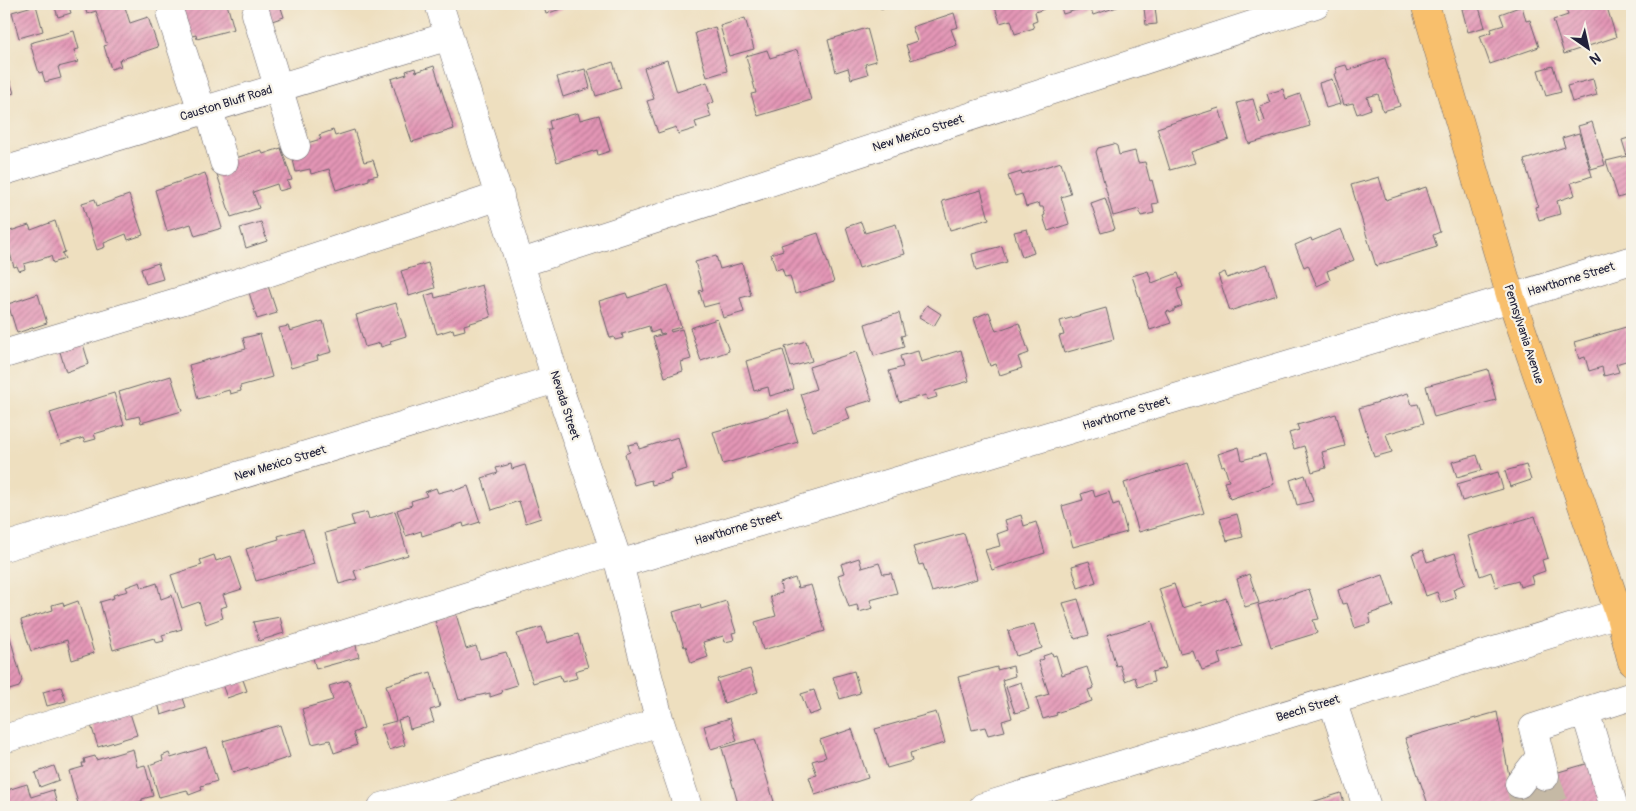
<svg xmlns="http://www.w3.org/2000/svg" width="1636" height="811" font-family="Pangolin,sans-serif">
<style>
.building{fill:url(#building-hatch)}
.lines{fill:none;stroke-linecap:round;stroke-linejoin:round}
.minor-tunnel{stroke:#c5b9a5;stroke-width:28;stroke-dasharray:28 14;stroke-linecap:butt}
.minor-casing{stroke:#696469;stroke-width:29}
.major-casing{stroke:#696469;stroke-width:29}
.minor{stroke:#fff;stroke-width:28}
.major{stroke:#f8bf6c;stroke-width:28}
.labels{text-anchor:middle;stroke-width:4.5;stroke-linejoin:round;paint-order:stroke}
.street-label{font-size:12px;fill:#22223b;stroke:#f7f3e8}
</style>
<defs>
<pattern id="building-hatch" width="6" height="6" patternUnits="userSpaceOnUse" patternTransform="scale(1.25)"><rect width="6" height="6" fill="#e496b6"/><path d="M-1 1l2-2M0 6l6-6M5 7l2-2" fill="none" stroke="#b87a95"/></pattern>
</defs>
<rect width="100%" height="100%" fill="#f7f3e8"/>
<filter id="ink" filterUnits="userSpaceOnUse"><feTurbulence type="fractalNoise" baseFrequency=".02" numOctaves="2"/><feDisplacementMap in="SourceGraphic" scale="10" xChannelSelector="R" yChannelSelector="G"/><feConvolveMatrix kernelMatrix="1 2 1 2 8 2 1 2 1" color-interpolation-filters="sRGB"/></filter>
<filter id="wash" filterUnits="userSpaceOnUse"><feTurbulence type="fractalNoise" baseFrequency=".0096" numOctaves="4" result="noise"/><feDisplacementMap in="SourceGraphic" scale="20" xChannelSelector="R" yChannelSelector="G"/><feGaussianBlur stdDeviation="1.12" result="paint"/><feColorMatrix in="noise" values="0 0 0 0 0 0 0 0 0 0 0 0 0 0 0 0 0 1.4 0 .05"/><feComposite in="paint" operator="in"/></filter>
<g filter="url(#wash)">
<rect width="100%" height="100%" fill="#eedfbf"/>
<g id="blocks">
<path class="building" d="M54,4h14l3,9 -13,4z
M84,4h40l6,19 18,-6 10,30 -39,13 2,6 -10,3 -7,-23 3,-1 -11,-34 -9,3z
M175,4h52l7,25 -37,10 -1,-4 -12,3z
M255,4h29l-4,1 4,12 -21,7z
M543,4h32l-29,10z
M879,4h18l-16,5z
M994,4h49l1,5 -9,3 2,9 -5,2 2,5 -19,6 -4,-14 -11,3z
M1060,4h59l1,2 -27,9 -3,-9 -27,8z
M1478,4l7,23 -17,5 -6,-23z
M1571,4h17l1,2 17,-2 10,33 -52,17 -11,-34 15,-5 -3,-9z
M36,5l7,26 -24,7 -7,-26z
M1522,6l4,15 4,-1 9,27 -49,17 -10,-28 12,-4 -1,-3 13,-4 -4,-11z
M1155,7l2,17 -11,1 -2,-17z
M954,13l4,14 -7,2 6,16 -46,15 -5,-15 11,-4 -5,-14z
M745,18l9,31 -25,7 -9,-30z
M715,27l12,44 -20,6 -12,-44z
M867,28l9,33 -11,3 3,10 -17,5 -3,-11 -12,4 -8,-32z
M74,31l5,18 -5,1 4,12 -20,5 3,11 -16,4 -3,-10 -3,1 -9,-30z
M767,50l3,8 27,-8 14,50 -53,16 -7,-22 5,-1 -10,-37z
M1385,58l15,48 -17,5 -5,-17 -11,3 4,12 -14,5 -4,-11 -9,2 -10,-31 3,-1 -2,-5 11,-3 2,5z
M667,60l10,32 30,-10 7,20 -7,3 4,12 -16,5 2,6 -19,6 -2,-7 -18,6 -11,-32 7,-2 -10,-31z
M613,62l8,26 -25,8 -8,-26z
M4,64l10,29 -10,3z
M434,66l20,63 -42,13 -21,-63 16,-5 -1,-3 9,-3 1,4z
M1553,66l8,26 -15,4 -8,-26z
M585,69l5,19 -27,9 -6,-20z
M1332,79l8,25 -14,4 -7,-25z
M1593,79l4,16 -25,7 -5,-16z
M1283,89l3,10 14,-5 10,32 -61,18 -12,-41 16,-4 7,24 5,-2 -5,-15 10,-3 -3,-9z
M1219,108l10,31 -38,13 4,11 -25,7 -13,-42z
M578,113l2,7 19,-5 11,36 -12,4 -1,-5 -40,12 -10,-33h4l-2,-8z
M1592,122l13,43 -14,4 -13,-43z
M333,130l2,6 19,-6 10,32 9,-2 5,15 -9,2v3l-33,10 -7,-21 -18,5 -1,-5 -14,3 -6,-24 31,-9 -2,-4z
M1579,133l13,43 -21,7 4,12 -18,6 3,13 -21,6 -4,-13 3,-1 -14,-46 41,-13 -3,-9z
M1632,137v52l-7,2 2,4 -9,3 -12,-37 21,-5 -5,-16z
M1114,144l3,2 2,9 16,-4 3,12 7,-1 5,19 2,-1 6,23 -6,1 2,9 -13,3 -2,-7 -26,7 -17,-64 2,-4z
M281,148l11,32 -5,1 3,7 -11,3 -2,-7 -24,8 6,16 -28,9 -17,-52 47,-15 2,4z
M1061,162l10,32 -10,3 8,27 -21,7 -5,-15 2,-1 -2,-8h-3l-1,-4 -13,4 -4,-13 -7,2 -7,-20 13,-4 1,2z
M205,173l17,55 -27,8 -4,-12 -24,7 -12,-41z
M1379,177l7,23 40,-13 14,45 -7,3 4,12 -61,19 -25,-81z
M981,190l8,29 -39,11 -8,-29z
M129,195l14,40 -15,5 -2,-6 -22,9 1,4 -8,3 -15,-47 13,-4 2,7z
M1105,198l10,31 -14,4 -10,-30z
M55,221l10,31 -3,1 3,6 -12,4 -2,-7 -27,8 1,5 -6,2 -2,-5 -3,1 -10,-34 25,-8 2,5z
M261,222l6,19 -21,7 -6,-20z
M861,222l4,11 31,-9 9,30 -46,14 -13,-41z
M1027,229l7,24 -12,4 -8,-25z
M1341,229l13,31 -27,11 3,9 -13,6 -9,-21 -4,2 -9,-22 16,-7 1,3z
M818,233l16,49 -39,12 -5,-18 -5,1 -3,-9 -6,2 -5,-16 12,-4 -2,-5z
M1002,246l5,16 -31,9 -4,-17z
M716,256l4,13 22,-6 9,32 -11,3 4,14 -21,6 -4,-15 -15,4 -5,-16 4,-1 -8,-28z
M158,263l5,16 -17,5 -5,-15z
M428,263l7,25 -26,8 -8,-25z
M1267,264l10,31 -47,16 -12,-36 7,-3 2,6z
M1148,271l4,12 26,-10 5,14 -6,2 5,17 -8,3v2l-4,2 -1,-2 -3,1 5,11 -21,7 -18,-54z
M267,283l10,30 -20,6 -9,-30z
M482,285l9,32 -27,8 1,5 -11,3 -1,-4 -16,5 -12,-38 9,-3 1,5z
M668,285l13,42 -11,3 1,2 11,-3 9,30 -10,3 2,9 -18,6 -12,-40 12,-3 -1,-1 -4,1 -1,-4 -8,3 -2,-7 -27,8 1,4 -8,2 -1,-3 -4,1 -11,-37 27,-8 2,5z
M38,294l9,29 -30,10 -9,-29z
M396,303l10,33 -16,5 1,3 -10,3 -1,-4 -15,4 -9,-32z
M927,305l14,9 -7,12 -15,-9z
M1106,308l8,31 -50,14 -5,-17 5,-1 -4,-14z
M989,312l7,19 23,-8 10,30 -11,4 4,11 -22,7 -4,-11 -6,2 -16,-48z
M899,313l6,22 -4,1 3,11 -30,9 -9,-32z
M717,319l12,32 -28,10 -11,-33z
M323,321l9,31 -15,4 1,4 -27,8 -12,-40 9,-2 2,5z
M1626,327l6,23v9l-16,5 3,8 -15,4 -2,-9 -13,4 -4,-14 -6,2 -5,-17z
M260,334l12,43 -32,9 1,5 -11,3 -1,-4 -31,9 -9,-34 57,-16 -3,-11z
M806,341l6,20 -21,6 -6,-20z
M83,344l6,20 -23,8 -6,-20z
M783,350l11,39 -24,7 -2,-9 -14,4 -8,-30z
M961,350l8,31 -34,10 2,6 -10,3 -1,-5 -27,7 -10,-31 14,-4 -3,-11 18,-5 3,11z
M856,352l16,48 -26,8 4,11 -37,12 -12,-37 15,-5 -7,-22z
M1488,369l8,31 -62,17 -8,-31z
M171,376l11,35 -41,12 -2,-7 -12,3 -8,-27z
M114,393l10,32 -30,9 2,5 -11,3 -2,-4 -22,7 -11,-32z
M1408,393l4,12 6,-1 6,19 -38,11 6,18 -18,5 -15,-49z
M788,410l10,32 -75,22 -10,-32z
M1336,414l9,32 -23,6 4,16 -14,4 -8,-26 -10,3 -5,-16 10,-3 -2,-5z
M678,437l9,32 -17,5 1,6 -19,5 -1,-5 -17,5 -9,-31 5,-2 -2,-7 10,-2 1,6z
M1239,447l3,13 23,-6 9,30 -44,15 -6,-17 5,-1 -5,-16 -2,1 -4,-12z
M1477,455l5,15 -25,7 -5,-15z
M1188,463l16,50 -65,19 -15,-49z
M511,464l1,5 13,-4 16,53 -15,5 -7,-22 -27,9 -10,-32 16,-5 -2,-5z
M1526,465l5,15 -21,7 -5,-16z
M1498,472l5,17 -41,12 -5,-17z
M1305,475l8,26 -16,4 -7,-25z
M468,486l12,36 -16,5 -1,-4 -41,13 -1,-5 -15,5 -9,-26 15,-5 -1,-4 16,-5 -2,-4 11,-4 2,5 15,-4v2z
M1093,490l2,7 14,-5 4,13 6,-2 8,29 -54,15 -11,-41 21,-6 -2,-6z
M395,511l13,44 -54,16 3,8 -18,5 -14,-51 29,-8 -3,-9 16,-4 2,7z
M1237,514l6,23 -16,4 -7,-22z
M1021,515l3,11 12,-4 9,31 -53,17 -7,-20 15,-4 -3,-12 11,-4 -3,-10z
M1535,516l13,42 -6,2 3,11 -14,5 2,7 -13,4 -2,-6 -22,6 -5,-15 -11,4 -12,-40z
M303,529l11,35 -58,17 -10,-32 33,-10 -1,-3z
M964,533l13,46 -45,13 -9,-28 -4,1 -6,-18z
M1423,550l4,12 28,-9 10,31 -12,5 3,9 -15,5 -4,-11 -11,4 -14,-42z
M214,555l2,6 15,-5 11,33 -19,6 4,11 -7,2 3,10 -17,6 -7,-22 -17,6 -11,-33 31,-10 -2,-5z
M859,558l3,10 17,-5 4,11 8,-1 6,20 -27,7 3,8 -14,4 -2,-7 -8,2 -11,-32 6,-2 -3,-9z
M1089,561l7,21 -18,6 -6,-22z
M1249,574l10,29 -14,4 -8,-28z
M1383,575l10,31 -24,8 2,9 -16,5 -8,-25 -5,1 -4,-14z
M795,578l3,10 13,-3 14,46 -62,19 -8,-28 21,-6 -6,-20 12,-3 -2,-10z
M140,582l2,6 15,-5 4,16 11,-4 10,34 -20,6 2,6 -8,2 -2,-5 -41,12 -13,-48 14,-4 -1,-3 15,-4 -2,-4z
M1174,584l8,24 19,-6 1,4 24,-8 16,48 -24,8 3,10 -19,6 -4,-10 -2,1 -4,-11 -12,3 -21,-64z
M1309,589l10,30 -6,1 4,13 -46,14 -13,-42z
M1078,599l11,36 -14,4 -12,-36z
M78,601l16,52 -22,7 -5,-20 -36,11 -10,-31 32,-10 -1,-5 11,-3 1,4z
M726,601l10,31 -4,1 2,7 -9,2 -2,-6 -20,6 5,15 -17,6 -5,-17 -2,1 -11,-35 27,-8 1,5z
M456,614l10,35 10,-3 4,13 26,-7 11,33 -16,5 1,3 -12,4v-4l-31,7 -24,-80z
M280,617l4,16 -25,8 -6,-19z
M1152,621l14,47 -14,4 2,10 -16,5 -3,-10 -10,4 -5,-16 -4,1 -9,-31z
M1034,624l8,24 -26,8 -8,-25z
M7,627l15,53 -3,7 -13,4 -2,-2v-61z
M542,627l5,16 31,-9 10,33 -13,4 2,7 -15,4 -2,-7 -27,8 -16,-49z
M355,642l4,15 -43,12 -4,-15z
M1052,653l1,3 3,-1 6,20 25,-8 7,21 -6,2 4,11 -36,12 1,2 -14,4 -7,-21 13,-4 -11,-33 6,-2 -1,-3z
M1013,666l2,10 -13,4 10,38 -10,3 3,10 -17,4 -3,-8 -13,3 -14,-53 39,-10v3z
M750,669l8,23 -34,11 -7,-24z
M854,671l6,22 -20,6 -7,-22z
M431,672l9,35 -10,3 4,12 -24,7 -3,-12 -9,3 7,25 -16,5 -8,-25 15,-4 -10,-36z
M242,677l5,14 -20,7 -5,-14z
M349,680l15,48 -11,5 4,12 -23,8 -4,-13 -18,4 -10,-35 31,-9 -4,-14z
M1021,682l8,27 -14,4 -9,-26z
M61,687l5,14 -19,5 -4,-14z
M814,690l7,21 -12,4 -8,-21z
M182,695l4,12 -25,8 -3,-12z
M129,710l8,25 -39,12 -8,-25z
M936,712l9,31 -35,10 2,8 -25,7 -12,-39z
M1497,712l14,74 85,-25 14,46h-181l-24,-69z
M730,718l7,23 -26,8 -7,-23z
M280,725l10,32 -40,13 -1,-2 -16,5 -10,-32z
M852,729l16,49 -53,17 -6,-18 8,-2 -5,-14 14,-4 -6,-17z
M755,739l20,66 -8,2h-28l-17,-59z
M206,747l11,34 -16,5 1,4 -13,5 -2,-5 -28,7 -10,-32 14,-5 -1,-4 7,-3 2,5z
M133,749l4,18 8,-2 8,31 -11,3v2l-15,5 1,1h-49l-10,-36 14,-4 -1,-4h3l-1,-4 11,-3 1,4z
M54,766l5,14 -19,7 -5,-14z
M27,784l4,13 22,-7 5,17h-50l-4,-16z
M1341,793l4,14h-35l-1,-4z"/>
</g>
</g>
<g filter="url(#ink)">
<use href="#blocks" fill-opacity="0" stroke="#696469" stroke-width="1"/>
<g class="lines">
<path class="minor-tunnel" d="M1545,776l10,31
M1519,784l7,23"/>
<defs>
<path id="minor" d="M439,4l117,375 63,185 41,158 28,85
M256,14l40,132
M171,16l31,95
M209,109l15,53
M4,171l445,-135
M521,263l795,-259
M4,354l190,-57 306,-101
M4,547l552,-168
M619,564l892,-266 121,-38
M1332,700l35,107
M1585,711l29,96
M4,739l610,-188
M1545,776l-12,-48 99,-32
M1519,784l21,-27
M382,807l278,-85
M983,807l649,-198"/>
<path id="major" d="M1425,4l86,294 108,315 13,49"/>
</defs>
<use href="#minor" class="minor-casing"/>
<use href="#major" class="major-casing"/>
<use href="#minor" class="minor"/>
<use href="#major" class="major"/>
</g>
</g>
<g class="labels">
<g class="street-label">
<text transform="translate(226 103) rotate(-17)" y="4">Causton Bluff Road</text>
<text transform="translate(918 133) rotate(-18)" y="4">New Mexico Street</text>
<text transform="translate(1571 279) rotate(-17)" y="4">Hawthorne Street</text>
<text transform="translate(1524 334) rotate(72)" y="4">Pennsylvania Avenue</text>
<text transform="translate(565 405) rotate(72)" y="4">Nevada Street</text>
<text transform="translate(1126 413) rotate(-17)" y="4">Hawthorne Street</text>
<text transform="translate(280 463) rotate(-17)" y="4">New Mexico Street</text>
<text transform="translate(738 528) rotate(-17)" y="4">Hawthorne Street</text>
<text transform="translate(1308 708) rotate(-17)" y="4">Beech Street</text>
</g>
</g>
<rect width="1636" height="811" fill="none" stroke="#f7f3e8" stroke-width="20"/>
<g transform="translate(1588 48) rotate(146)" stroke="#f7f3e8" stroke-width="4" paint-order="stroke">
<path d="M0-4L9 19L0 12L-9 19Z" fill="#22223b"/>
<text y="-8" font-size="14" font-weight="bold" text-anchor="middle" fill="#22223b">N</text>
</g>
</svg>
